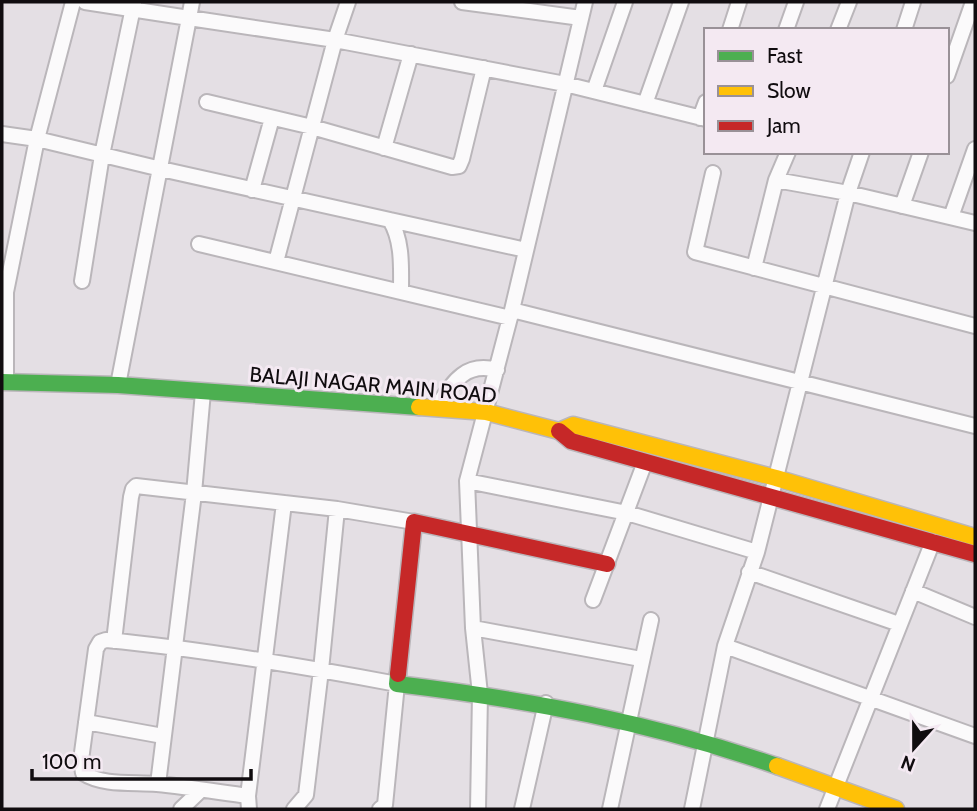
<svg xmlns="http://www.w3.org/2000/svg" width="977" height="811" font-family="Cabin,sans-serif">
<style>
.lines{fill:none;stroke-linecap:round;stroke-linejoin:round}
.street-casing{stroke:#bab6ba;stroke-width:18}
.fast-casing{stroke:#bab6ba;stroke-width:19}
.slow-casing{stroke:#bab6ba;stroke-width:19}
.jam-casing{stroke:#bab6ba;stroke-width:19}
.street{stroke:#fbfafb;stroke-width:14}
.fast{stroke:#4caf50;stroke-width:16}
.slow{stroke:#ffc107;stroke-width:16}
.jam{stroke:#c62828;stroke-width:16}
.labels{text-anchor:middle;stroke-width:6;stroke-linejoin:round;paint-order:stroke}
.street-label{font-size:21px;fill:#100c0f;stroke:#f4e9f2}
</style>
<rect width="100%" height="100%" fill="#e4dfe4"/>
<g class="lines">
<defs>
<path id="street" d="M85,2l104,16 -71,367
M192,2l-3,16 146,22 230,44 141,35
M462,2l119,16
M730,30l9,-28
M786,30l10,-28
M838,30l11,-28
M904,30l9,-28
M947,76l26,-74
M594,91l31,-89
M207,102l105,25 140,40 7,-1 3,-7 22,-91
M645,104l36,-102
M700,118l6,-16
M2,134l35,5 124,30 229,51c13,21 11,48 11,72
M384,148l27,-94
M713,173l-18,79 280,74
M776,180l72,13 127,30
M252,190l20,-72
M902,206l19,-54
M951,217l24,-68
M390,220l136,30
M199,244l311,74
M276,262l59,-222 13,-38
M754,268l22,-88 12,-28
M82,281l20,-126 32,-152
M512,310l463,116
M6,382v-90l31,-153 36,-137
M436,408c16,-24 28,-47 61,-38
M467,481l160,32 130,39
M749,572l150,52
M913,591l62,26
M593,600l52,-138
M473,628l168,31
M114,641l17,-144 2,-8 3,-3 201,23 77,13
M725,646l250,90
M86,722l77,14
M158,784l36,-291 9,-101
M248,796l36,-293
M181,809l20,-19
M249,809l-1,-13c-30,-4 -61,-9 -91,-12 -24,-2 -54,2 -74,-11l-2,-13 15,-111 4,-7 6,-2c97,9 195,26 291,44l-12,121 -5,4
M294,809l12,-14 15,-125 16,-161
M478,809l2,-115 -7,-66 -6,-147 45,-171 73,-308
M522,809l24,-106
M610,809l41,-189
M692,809l33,-163 32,-94 91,-359 14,-41
M827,809l106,-268"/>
<path id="fast" d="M2,382l116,3 301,22
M398,674l-1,10c133,16 253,38 380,82"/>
<path id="slow" d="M419,407l67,5 73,19 14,-6 203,53 199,59
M777,766l119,43"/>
<path id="jam" d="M559,431l12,10 404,113
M398,674l16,-152 193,42"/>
</defs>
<use href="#street" class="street-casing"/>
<use href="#fast" class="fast-casing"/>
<use href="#slow" class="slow-casing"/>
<use href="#jam" class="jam-casing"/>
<use href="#street" class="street"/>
<use href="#fast" class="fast"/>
<use href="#slow" class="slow"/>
<use href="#jam" class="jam"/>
</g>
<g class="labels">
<g class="street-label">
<text transform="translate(373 385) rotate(5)" y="7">BALAJI NAGAR MAIN ROAD</text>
</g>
</g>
<rect width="977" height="811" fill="none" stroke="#100c0f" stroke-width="7"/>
<rect x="704" y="28" width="245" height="126" fill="#f4e9f2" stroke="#999197" stroke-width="2"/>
<rect x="718" y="51" width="35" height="10" fill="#4caf50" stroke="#999197" stroke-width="2"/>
<text x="767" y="63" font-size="21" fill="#100c0f">Fast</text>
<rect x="718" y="86" width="35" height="10" fill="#ffc107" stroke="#999197" stroke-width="2"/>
<text x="767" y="98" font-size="21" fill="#100c0f">Slow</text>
<rect x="718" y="121" width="35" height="10" fill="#c62828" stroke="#999197" stroke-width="2"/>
<text x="767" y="133" font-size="21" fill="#100c0f">Jam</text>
<g transform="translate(914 748) rotate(201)" stroke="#f4e9f2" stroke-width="5" paint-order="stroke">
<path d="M0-5L12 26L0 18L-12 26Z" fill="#100c0f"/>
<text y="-10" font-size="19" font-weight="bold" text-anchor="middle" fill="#100c0f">N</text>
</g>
<path d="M32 769v10h219v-10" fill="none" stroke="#100c0f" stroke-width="3.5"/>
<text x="42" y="769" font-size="21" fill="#100c0f" stroke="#f4e9f2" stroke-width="5" paint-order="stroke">100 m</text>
</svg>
